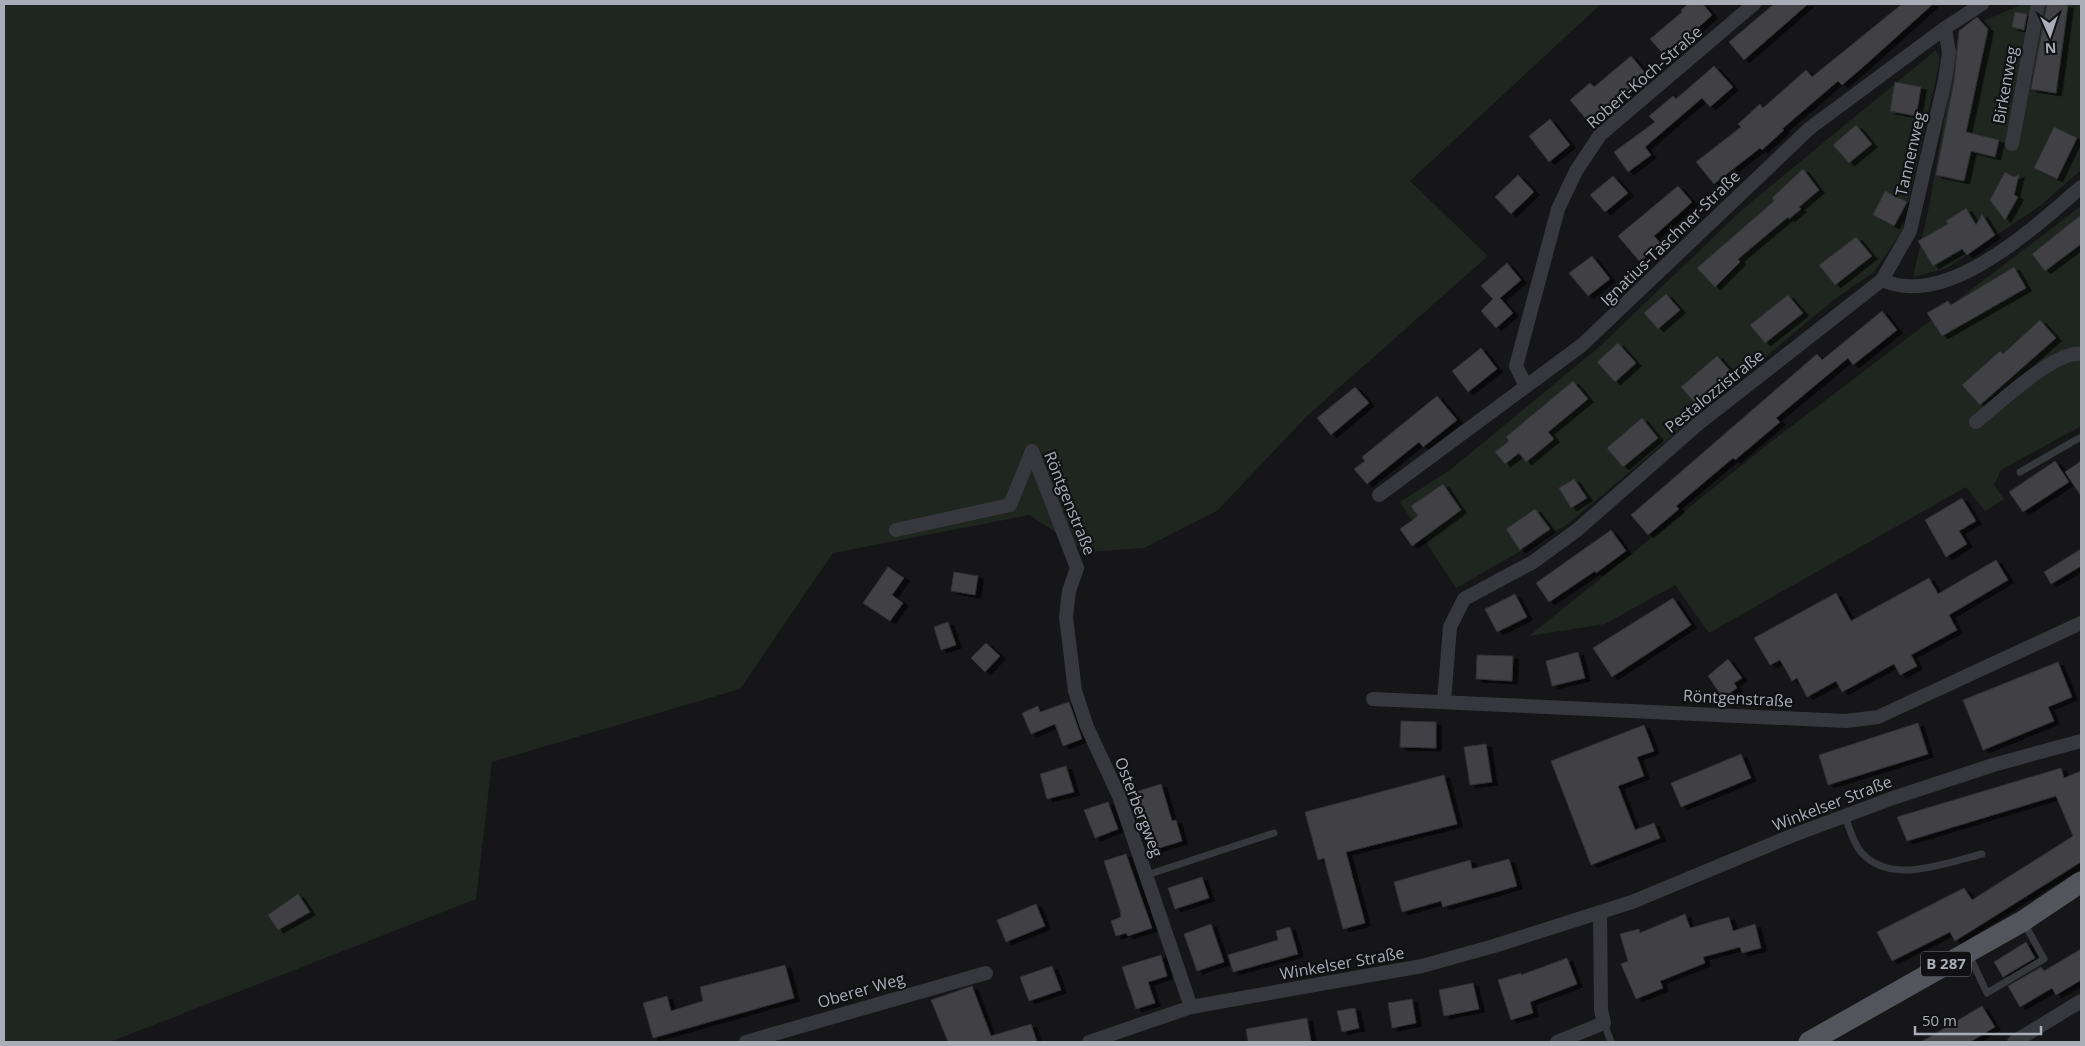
<svg xmlns="http://www.w3.org/2000/svg" width="2085" height="1046" font-family="'Open Sans',sans-serif">
<style>
.green{fill:#1e261f}
.building{fill:#404145;stroke:#303034;filter:url(#shadow)}
.lines{fill:none;stroke-linecap:round;stroke-linejoin:round}
.service{stroke:#37383d;stroke-width:7}
.minor{stroke:#37383d;stroke-width:14}
.primary{stroke:#53555c;stroke-width:21}
.labels{text-anchor:middle;stroke-width:4.5;stroke-linejoin:round;paint-order:stroke}
.shield{fill:#111113;stroke:#7b7e86;stroke-width:1}
.shield-label{font-size:15px;font-weight:bold;fill:#a8adb8}
.street-label{font-size:16px;fill:#a8adb8;stroke:#111113}
</style>
<defs>
<filter id="shadow"><feDropShadow dx="5.5" dy="3" stdDeviation="0" flood-color="#0009"/></filter>
</defs>
<rect width="100%" height="100%" fill="#161618"/>
<path class="green" d="M4,4h1597l-191,177 78,75 -181,160 -90,95 -73,37 -57,4 -58,-37 -196,38 -93,136 -248,73 -16,137 -366,143h-106z
M2023,4h58v166l-41,36 -93,62 -34,9 17,-75 29,-171z
M1936,50l4,10 -38,171 -28,41 -42,29 -264,223 -112,64 -56,-86 50,-32 149,-123 145,-139z
M2081,206v220l-80,44 -7,15 10,14 -19,12 -19,-24 -257,146 -34,-48 -70,39 -76,12 243,-195z"/>
<path class="building" d="M1688,4h15l9,11 -46,42 -16,-18 32,-27 -1,-2z
M1774,4h34l-64,56 -15,-18z
M1902,4h31l-70,63 -21,18 -4,-4 -56,48 2,1 -22,20 -2,-2 -46,36 -18,-22 45,-35 -3,-3 22,-20 3,4 43,-38 6,7z
M2047,4l21,1 -12,88 -25,-4z
M2015,12l12,2 -3,16 -12,-3z
M1977,17l11,12 -22,103 33,8 -4,17 -24,-6 -7,30 -28,-6 18,-94 5,-50z
M1631,56l16,19 -56,50 -21,-25 20,-17 4,4z
M1714,66l19,21 -23,20 -8,-9 -57,49 6,8 -23,17 -14,-20 41,-30 -6,-6 24,-20 3,3z
M1895,82l26,5 -5,29 -26,-5z
M1550,119l20,26 -21,17 -20,-26z
M1856,125l16,19 -23,19 -16,-18z
M2054,127l23,11 -20,41 -23,-11z
M1803,169l16,21 -20,17 2,2 -12,10 -1,-2 -50,42 2,3 -25,25 -18,-19 77,-67 -2,-3z
M2005,172l9,5 5,-3 -5,21 4,2 -13,23 -15,-20z
M1518,175l16,17 -23,22 -16,-17z
M1613,176l15,17 -23,19 -15,-17z
M1678,186l14,16 -38,34 7,8 -21,18 -22,-26z
M1885,191l22,11 -13,24 -21,-11z
M1966,208l10,17 6,-11 13,21 -28,20 -5,-6 -29,17 -15,-25 30,-17 -2,-3z
M2081,215v29l-36,27 -13,-17z
M1856,237l16,19 -37,29 -16,-20z
M1592,256l18,23 -22,17 -19,-23z
M1507,263l14,17 -21,18 13,15 -17,15 -15,-17 12,-12 -12,-13z
M2014,267l12,21 -84,48 -15,-23 21,-12 3,4z
M1666,294l14,16 -22,19 -14,-16z
M1788,295l15,18 -38,30 -15,-18z
M1882,311l15,19 -44,35 -5,-7 -72,60 4,4 -45,38 -2,-2 -57,48 3,3 -31,26 -17,-20 186,-161 5,6z
M2040,320l16,18 -76,67 -18,-20 38,-34 3,3z
M1618,343l18,20 -21,19 -18,-20z
M1481,348l16,21 -29,23 -16,-21z
M1717,356l15,17 -36,31 -15,-17z
M1573,381l15,18 -40,33 6,7 -28,23 -7,-9 -14,11 -10,-12 14,-11 -3,-4z
M1355,387l14,16 -38,32 -14,-17z
M1437,396l20,24 -34,27 -4,-5 -52,42 -13,-15 11,-8 -3,-4z
M1642,418l16,20 -35,29 -16,-19z
M2055,461l14,21 -46,30 -14,-20z
M2081,461v35l-16,-24z
M1574,479l13,19 -16,10 -12,-20z
M1443,484l18,26 -49,36 -12,-17 18,-13 -7,-10z
M1962,498l14,23 -17,10 8,13 -21,13 -21,-37z
M1535,509l15,20 -30,21 -14,-21z
M1611,530l15,21 -30,22 -1,-2 -46,31 -13,-19z
M2081,549v17l-30,18 -7,-12z
M1996,560l12,20 -59,35 8,15 -46,25 6,11 -17,9 -6,-11 -52,28 -6,-11 -29,16 -10,-19 -5,3 -12,-21 -10,5 -16,-27 82,-45 15,28 78,-43 9,16z
M888,567l16,11 -12,17 11,8 -13,18 -27,-18z
M954,572l24,4 -3,19 -24,-4z
M1515,594l12,23 -30,15 -12,-23z
M1673,598l18,27 -79,52 -19,-29z
M948,622l8,23 -15,5 -7,-23z
M986,643l14,13 -15,16 -14,-14z
M1578,652l7,26 -33,8 -6,-25z
M1477,655l36,1 -1,25 -36,-2z
M1728,659l14,19 -8,5 3,5 -14,10 -15,-22z
M2058,662l14,35 -24,10 6,14 -71,29 -20,-50z
M1069,702l13,37 -19,7 -8,-22 -24,10 -9,-21 16,-7 2,6z
M1401,721l35,1v26l-36,-1z
M1918,723l10,31 -100,31 -9,-30z
M1644,725l10,26 -17,6 7,19 -26,10 17,44 19,-7 6,15 -69,27 -40,-104z
M1486,744l6,38 -22,3 -6,-38z
M1741,754l10,24 -70,29 -10,-24z
M1066,766l8,26 -27,7 -7,-25z
M2061,768l3,10 17,-7v91l-126,79 -5,-9 -58,29 -15,-29 87,-44 8,12 101,-64 -17,-40 -149,45 -10,-24z
M1444,775l13,49 -111,28 19,71 -22,6 -19,-71 -6,2 -13,-48z
M1161,784l11,37 4,-1 6,21 -29,9 -21,-57z
M1108,802l10,27 -23,9 -11,-28z
M1126,854l26,74 -24,8 -2,-3 -10,3 -5,-15 10,-4 -1,-7 -16,-49z
M1509,859l8,27 -74,21 -2,-6 -39,11 -8,-30 76,-22 2,9z
M1202,877l7,21 -34,11 -7,-21z
M298,894l12,18 -32,18 -10,-15z
M1036,904l9,22 -39,16 -9,-22z
M1685,914l5,14 39,-11 4,14 22,-7 6,24 -19,5 -2,-6 -37,10 2,6 -45,18 3,7 -27,11 -15,-35 7,-3 -8,-27 19,-5 1,4z
M1211,924l13,38 -27,9 -13,-37z
M1290,927l8,27 -65,18 -5,-17 50,-15 -2,-9z
M2026,942l9,16 -32,19 -9,-15z
M2081,949v31l-25,15 -4,-7 -32,19 -12,-21 33,-19 3,4z
M1161,955l6,21 -19,6 7,21 -19,6 -14,-42z
M1567,958l10,26 -47,18 3,11 -22,7 -13,-40 23,-7v2z
M785,965l9,33 -141,40 -10,-35 24,-7 4,15 32,-10 -3,-14z
M1052,966l9,24 -32,11 -9,-24z
M1473,983l6,26 -35,7 -5,-26z
M972,986l19,50 40,-12 6,18h-89l-17,-42z
M1412,999l4,24 -24,5 -4,-25z
M1982,1006l13,21 -25,15h-49z
M1355,1008l4,20 -17,4 -5,-21z
M1307,1018l4,24h-63l-2,-13z"/>
<g class="lines">
<path class="service" d="M2020,472l61,-35
M1845,816c4,11 8,27 16,36 29,34 84,11 121,2
M1147,875l127,-42
M1969,955l18,38 57,-34 -20,-36
M1604,1023l7,19"/>
<path class="minor" d="M2012,144l26,-140
M1882,280c65,30 154,-54 199,-93
M1526,386l-10,-20 42,-157 18,-38 24,-36 154,-131
M1976,422c21,-17 79,-72 105,-68
M1379,495l203,-150 228,-217 135,-100 37,-24
M896,530l114,-25 22,-54 45,117 -8,23 -3,26 9,74 12,36 32,69 72,211
M1373,699l473,22 32,-4 203,-94
M1444,701l6,-74 14,-28 69,-37 44,-32 121,-106 184,-144 28,-49 35,-151 4,-27 -4,-25
M746,1042l240,-69
M1089,1042l102,-35 231,-41 72,-20 138,-44 159,-66 102,-38 100,-33 88,-24
M1557,1042l47,-19 -3,-13 -1,-98
M2014,1042l67,-41"/>
<path class="primary" d="M1809,1042l214,-121 58,-39"/>
</g>
<g class="labels">
<rect class="shield" x="1921" y="951.5" width="50" height="25" rx="4"/>
<g class="shield-label">
<text x="1946" y="969">B 287</text>
</g>
<g class="street-label">
<text transform="translate(1644 77) rotate(-41)" y="6">Robert-Koch-Straße</text>
<text transform="translate(2005 85) rotate(-80)" y="6">Birkenweg</text>
<text transform="translate(1910 154) rotate(-77)" y="6">Tannenweg</text>
<text transform="translate(1670 238) rotate(-44)" y="6">Ignatius-Taschner-Straße</text>
<text transform="translate(1714 391) rotate(-39)" y="6">Pestalozzistraße</text>
<text transform="translate(1070 503) rotate(68)" y="6">Röntgenstraße</text>
<text transform="translate(1738 698) rotate(3)" y="6">Röntgenstraße</text>
<text transform="translate(1832 803) rotate(-21)" y="6">Winkelser Straße</text>
<text transform="translate(1139 807) rotate(69)" y="6">Osterbergweg</text>
<text transform="translate(1342 963) rotate(-10)" y="6">Winkelser Straße</text>
<text transform="translate(861 990) rotate(-16)" y="6">Oberer Weg</text>
</g>
</g>
<rect width="2085" height="1046" fill="none" stroke="#a8adb8" stroke-width="10"/>
<g transform="translate(2050 35) rotate(177)" stroke="#111113" stroke-width="4" paint-order="stroke">
<path d="M0-4L9 19L0 12L-9 19Z" fill="#a8adb8"/>
<text y="-8" font-size="14" font-weight="bold" text-anchor="middle" fill="#a8adb8">N</text>
</g>
<path d="M1915 1026v8h126v-8" fill="none" stroke="#a8adb8" stroke-width="2.5"/>
<text x="1922" y="1026" font-size="15" fill="#a8adb8" stroke="#111113" stroke-width="4" paint-order="stroke">50 m</text>
</svg>
